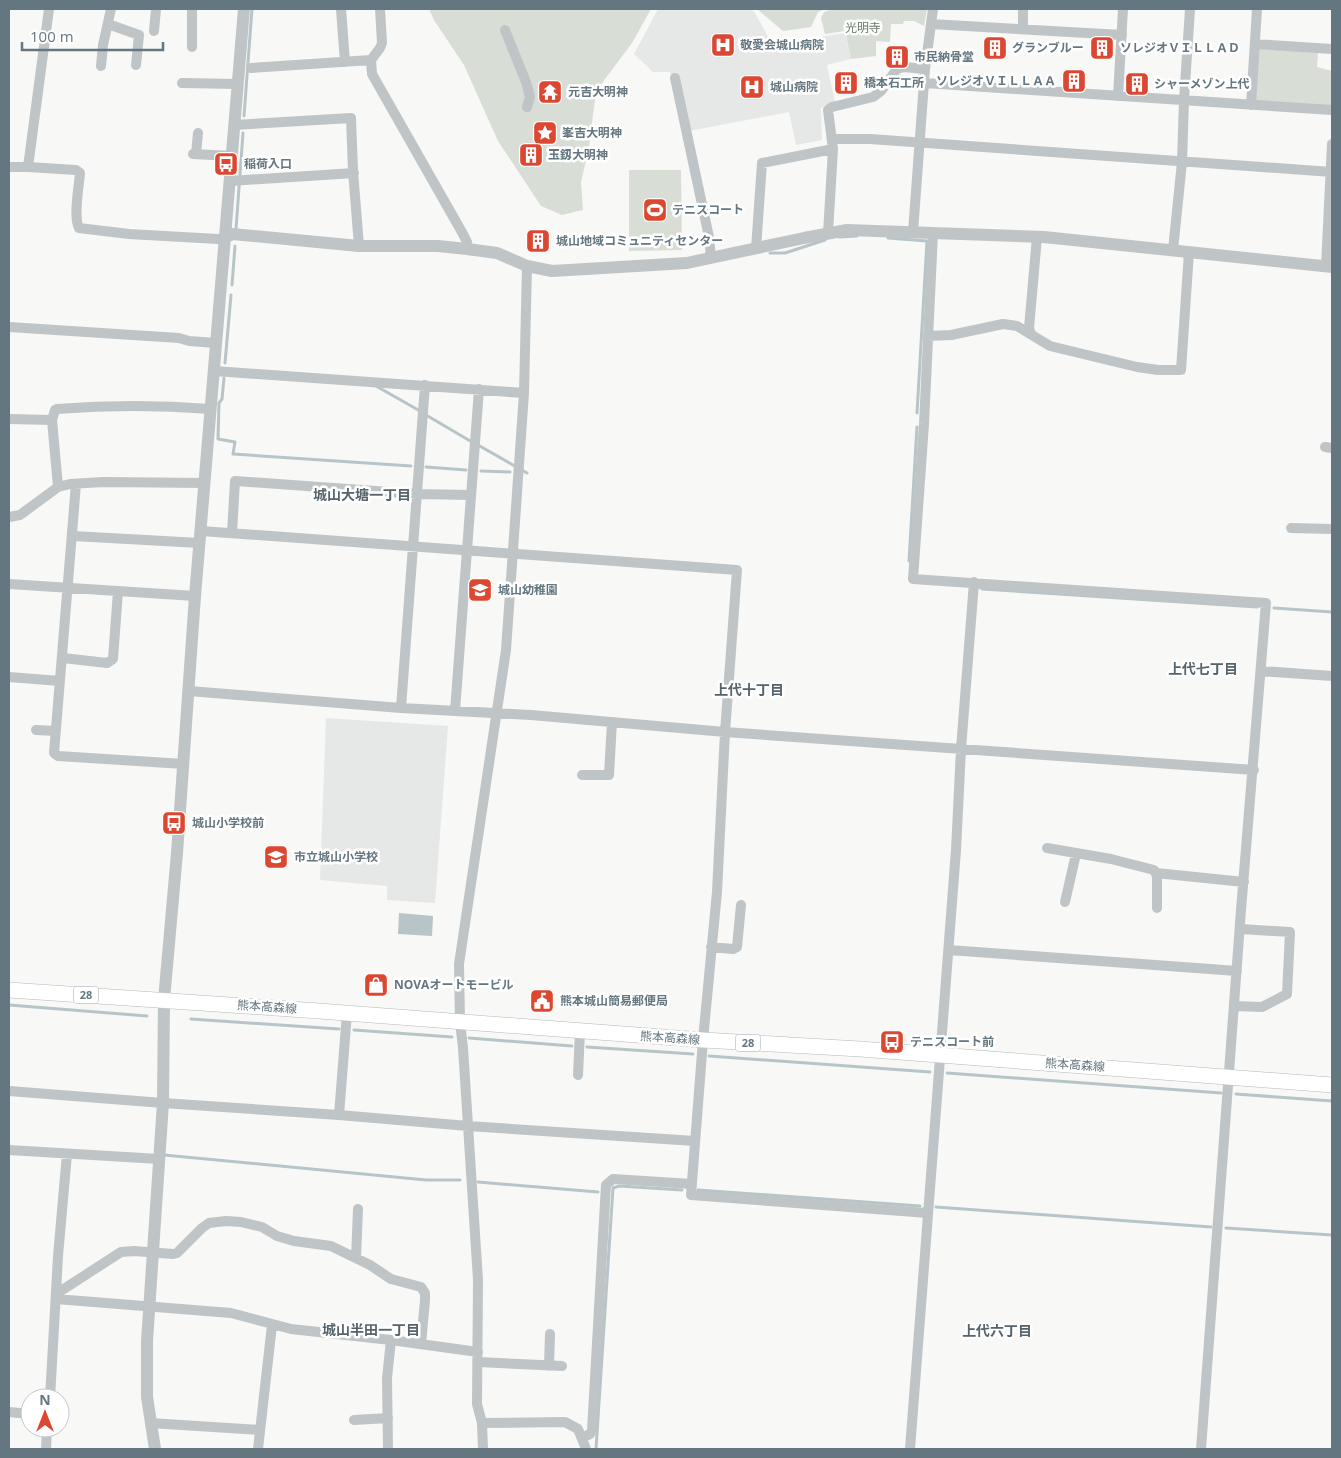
<svg xmlns="http://www.w3.org/2000/svg" width="1341" height="1458" font-family="'Open Sans','Noto Sans JP',sans-serif">
<style>
.built{fill:#e6e8e7}
.green{fill:#d8ddd5}
.water{fill:#b7c5c8}
.lines{fill:none;stroke-linecap:round;stroke-linejoin:round}
.stream{stroke:#b7c5c8;stroke-width:3}
.primary-casing{stroke:#b3b9bc;stroke-width:16}
.minor{stroke:#bfc4c7;stroke-width:10}
.tertiary{stroke:#bfc4c7;stroke-width:12}
.primary{stroke:#fff;stroke-width:15}
.labels{text-anchor:middle;stroke-width:5;stroke-linejoin:round;paint-order:stroke}
.shield{fill:#fff;stroke:#929fa5;stroke-width:1}
.shield-label{font-size:11px;font-weight:bold;fill:#64767f}
.park-label{font-size:12px;fill:#697863;stroke:#fff}
.poi-label{font-size:12px;font-weight:bold;fill:#64767f;stroke:#fff;text-anchor:start}
.street-label{font-size:12px;fill:#64767f;stroke:#fff}
.neighbourhood-label{font-size:14px;font-weight:bold;fill:#56646b;stroke:#fff}
</style>
<rect width="100%" height="100%" fill="#f8f8f6"/>
<path class="built" d="M658,9h93l4,4 15,27 11,3 64,-10 6,26 -24,6 8,37 -14,6 1,32 -26,5 -7,-33 -105,20 -14,-60h-17l-19,-18z
M326,718l122,8 -13,177 -48,-3v-14l-67,-6z"/>
<path class="green" d="M429,9h222l-19,34 -36,48 -7,56 -8,35 2,28 -21,5 -21,-9 -43,-65 -34,-76 -30,-45z
M757,9h68l-7,3 -7,15 -28,4z
M833,9h94l-3,17 -10,-5h-10l-1,3h-12l-1,18 -14,-1v15l-25,3 -6,-28 -20,3 -4,-16 3,-6z
M1258,49l60,3 -1,15 15,4v36l-73,-5 -4,-3z
M629,170h52l1,80 -53,1z"/>
<path class="water" d="M399,913l34,3 -1,20 -34,-2z"/>
<g class="lines">
<path class="stream" d="M244,116l8,-107
M236,229l7,-96
M839,237l18,-1
M888,238l39,3 -10,172
M770,253h15l40,-13
M232,285l3,-39
M225,363l6,-68
M224,378l-2,21 -3,4 -1,36 17,3 -2,12 178,12
M376,386l44,25
M426,415l46,27
M478,445l49,28
M426,467l40,3
M481,471l29,1
M909,561l8,-134
M982,589l275,18
M1274,608l58,4
M9,1005l138,11
M191,1019l148,10
M354,1030l98,7
M469,1038l103,8
M587,1047l106,7
M709,1056l221,16
M947,1073l274,20
M1236,1094l96,7
M164,1155l262,25h34
M478,1182l120,10
M698,1190l222,16
M936,1207l275,20
M1226,1228l106,7
M596,1449l17,-261 6,-2 63,4"/>
<defs>
<path id="primary" d="M9,990l310,21 384,29 157,9 472,36"/>
</defs>
<use href="#primary" class="primary-casing"/>
<path class="minor" d="M192,9v38
M341,9l4,53
M380,9l2,34 -2,5 -9,12 1,14 91,160 4,8v7
M108,24l31,11 -3,30
M931,24l191,11
M1023,29v-20
M505,30l21,52 4,15 -3,10
M154,31l2,-22
M1255,44l77,5
M101,66l2,-21 8,-36
M251,68l120,-8
M675,78l34,159 2,21
M182,83l55,1
M925,83l407,27
M1118,96l5,-87
M1251,105l6,-96
M234,125l117,-7 2,53 6,75
M833,139h37l462,33
M193,154l39,2
M196,154l2,-21
M9,167h19l48,3 4,3c-1,13 -7,44 -1,55l50,6 89,5 7,-1
M28,167l21,-158
M230,181l124,-8
M913,232l12,-163 8,-60
M828,233l5,-84
M933,233l-9,191 -11,155 353,24 -25,307 -40,539
M756,249l6,-86 71,-14 -5,-39 4,-3 41,-10 8,-6 16,-22 7,-2 21,2
M1173,250l9,-88 2,-62 6,-91
M1326,266l6,-122
M9,327l170,11 10,3 27,2
M1031,334l-2,-6 8,-91
M928,336l23,-1 52,-11 14,2 33,20 87,21 21,3h23l8,-118
M214,371l310,22
M9,419l43,1
M1325,447l7,1
M76,484l-22,269 4,3 126,8
M58,487l-6,-67 3,-10 2,-1c51,-4 102,-4 153,0
M9,517l11,-2 38,-28 12,-3 33,-2 102,1
M1291,528l41,1
M201,531l536,39 -12,162 -8,160 -14,148 -12,155 237,18
M232,533l3,-52 182,13 54,1
M73,536l127,7
M9,584l186,12
M63,658l44,5 6,-4 5,-68
M1261,671l71,5
M9,677l51,4
M189,691l212,17 130,7 194,17 529,38
M401,708l24,-323
M455,711l24,-322
M36,730l20,1
M582,775h27l3,-53
M1047,848l64,11 43,11 3,6v32
M1156,873l88,9
M1065,902l11,-48
M711,947l22,2 4,-2 4,-42
M949,950l288,21
M1235,1006l27,1 25,-13 3,-62 -49,-3
M578,1075l2,-44
M9,1091l154,12 176,12 129,11 227,15
M339,1115l8,-102
M9,1150l150,9
M356,1258l2,-49
M56,1294l65,-42 13,-1 39,3 4,-1 25,-25 7,-5 17,-2 15,1 21,5 15,9 17,5 37,5 39,19 21,14 30,8 4,6v7l-4,44
M56,1299l175,14 60,16 100,11 87,12
M478,1362l84,4
M549,1366l1,-32
M50,1398l8,-142 9,-102
M9,1412l21,2
M354,1420l34,-2
M150,1423l110,7
M482,1423l83,-1 13,7 8,20
M582,1438l8,-4 2,-3 14,-246 7,-6 79,5
M46,1449l1,-21
M258,1449l14,-124
M388,1449l-1,-71 4,-38
M483,1449l-1,-26 -5,-19 1,-124 -15,-232 -3,-26 -1,-58 47,-314 18,-257 3,-127
M910,1449l46,-599 5,-101 13,-167"/>
<path class="tertiary" d="M225,238l7,-4 127,12h79l29,3 30,4 30,13 25,5 135,-8 117,-25 43,-8 197,7 288,30
M155,1449l-8,-52v-56l16,-238 1,-103 13,-147 18,-257 49,-587"/>
<use href="#primary" class="primary"/>
</g>
<defs>
<symbol id="hospital-square" viewBox="-11 -11 22 22"><rect x="-9" y="-9" width="18" height="18" rx="4" fill="#dc4731" stroke="#fff"/><path d="M-5-5h3v3.5h4V-5h3V5h-3V1.5h-4V5h-3Z" fill="#fff"/></symbol>
<symbol id="building-square" viewBox="-11 -11 22 22"><rect x="-9" y="-9" width="18" height="18" rx="4" fill="#dc4731" stroke="#fff"/><path d="M-4-6H4V6H1V3H-1V6H-4ZM-2.5-4.3h1.7v1.8h-1.7ZM.8-4.3h1.7v1.8H.8ZM-2.5-1h1.7V.8h-1.7ZM.8-1h1.7V.8H.8Z" fill="#fff"/></symbol>
<symbol id="temple-square" viewBox="-11 -11 22 22"><rect x="-9" y="-9" width="18" height="18" rx="4" fill="#dc4731" stroke="#fff"/><path d="M0-6L5-2H3V0L6.5 2.5H4V6H1.5V3h-3V6H-4V2.5H-6.5L-3 0V-2H-5Z" fill="#fff"/></symbol>
<symbol id="sight-square" viewBox="-11 -11 22 22"><rect x="-9" y="-9" width="18" height="18" rx="4" fill="#dc4731" stroke="#fff"/><path d="M0-6L1.8-2.2L6-1.7L2.9 1.2L3.7 5.4L0 3.3L-3.7 5.4L-2.9 1.2L-6-1.7L-1.8-2.2Z" fill="#fff"/></symbol>
<symbol id="bus-square" viewBox="-11 -11 22 22"><rect x="-9" y="-9" width="18" height="18" rx="4" fill="#dc4731" stroke="#fff"/><path d="M-5-6H5V4H4V6H2V4H-2V6H-4V4H-5ZM-3.5-4V0h7V-4ZM-3.5 1.2v1.5H-2V1.2ZM2 1.2v1.5H3.5V1.2Z" fill="#fff"/></symbol>
<symbol id="stadium-square" viewBox="-11 -11 22 22"><rect x="-9" y="-9" width="18" height="18" rx="4" fill="#dc4731" stroke="#fff"/><path d="M0-5a6.5 5 0 1 0 0 10a6.5 5 0 1 0 0-10ZM-3.5-1.8h7v3.6h-7Z" fill="#fff"/></symbol>
<symbol id="school-square" viewBox="-11 -11 22 22"><rect x="-9" y="-9" width="18" height="18" rx="4" fill="#dc4731" stroke="#fff"/><path d="M0-5L7-2L0 1L-7-2ZM-4 1L0 2.5L4 1V4Q0 6-4 4Z" fill="#fff"/></symbol>
<symbol id="shop-square" viewBox="-11 -11 22 22"><rect x="-9" y="-9" width="18" height="18" rx="4" fill="#dc4731" stroke="#fff"/><path d="M-5-2.5h2.3a2.7 3.5 0 0 1 5.4 0H5L5.5 6h-11ZM-1.5-2.5h3a1.5 2.3 0 0 0-3 0Z" fill="#fff"/></symbol>
<symbol id="civic-square" viewBox="-11 -11 22 22"><rect x="-9" y="-9" width="18" height="18" rx="4" fill="#dc4731" stroke="#fff"/><path d="M-.6-6.5H3V-4.5H.6V-3L4-1V1h2V6H-6V1h2V-1L-.6-3ZM-1.2 2.5V6h2.4V2.5Z" fill="#fff"/></symbol>
</defs>
<g fill-rule="evenodd">
<use href="#hospital-square" x="709" y="31" width="28" height="28"/>
<use href="#building-square" x="981" y="34" width="28" height="28"/>
<use href="#building-square" x="1088" y="34" width="28" height="28"/>
<use href="#building-square" x="883" y="43" width="28" height="28"/>
<use href="#building-square" x="1060" y="67" width="28" height="28"/>
<use href="#building-square" x="832" y="69" width="28" height="28"/>
<use href="#building-square" x="1123" y="70" width="28" height="28"/>
<use href="#hospital-square" x="738" y="73" width="28" height="28"/>
<use href="#temple-square" x="536" y="78" width="28" height="28"/>
<use href="#sight-square" x="531" y="119" width="28" height="28"/>
<use href="#building-square" x="517" y="141" width="28" height="28"/>
<use href="#bus-square" x="212" y="150" width="28" height="28"/>
<use href="#stadium-square" x="641" y="196" width="28" height="28"/>
<use href="#building-square" x="524" y="227" width="28" height="28"/>
<use href="#school-square" x="466" y="576" width="28" height="28"/>
<use href="#bus-square" x="160" y="809" width="28" height="28"/>
<use href="#school-square" x="262" y="843" width="28" height="28"/>
<use href="#shop-square" x="362" y="971" width="28" height="28"/>
<use href="#civic-square" x="528" y="987" width="28" height="28"/>
<use href="#bus-square" x="878" y="1028" width="28" height="28"/>
</g>
<g class="labels">
<g class="shield">
<rect x="73.5" y="986.5" width="25" height="17" rx="4"/>
<rect x="735.5" y="1034.5" width="25" height="17" rx="4"/>
</g>
<g class="shield-label">
<text x="86" y="999">28</text>
<text x="748" y="1047">28</text>
</g>
<g class="park-label">
<text x="863" y="32">光明寺</text>
</g>
<g class="poi-label">
<text x="740" y="49">敬愛会城山病院</text>
<text x="1012" y="52">グランブルー</text>
<text x="1120" y="52">ソレジオＶＩＬＬＡＤ</text>
<text x="914" y="61">市民納骨堂</text>
<text x="1056" y="85" text-anchor="end">ソレジオＶＩＬＬＡＡ</text>
<text x="864" y="87">橋本石工所</text>
<text x="1154" y="88">シャーメゾン上代</text>
<text x="770" y="91">城山病院</text>
<text x="568" y="96">元吉大明神</text>
<text x="562" y="137">峯吉大明神</text>
<text x="548" y="159">玉釼大明神</text>
<text x="244" y="168">稲荷入口</text>
<text x="672" y="214">テニスコート</text>
<text x="556" y="245">城山地域コミュニティセンター</text>
<text x="498" y="594">城山幼稚園</text>
<text x="192" y="827">城山小学校前</text>
<text x="294" y="861">市立城山小学校</text>
<text x="394" y="989">NOVAオートモービル</text>
<text x="560" y="1005">熊本城山簡易郵便局</text>
<text x="910" y="1046">テニスコート前</text>
</g>
<g class="street-label">
<text transform="translate(267 1007) rotate(4)" y="4">熊本高森線</text>
<text transform="translate(670 1038) rotate(4)" y="4">熊本高森線</text>
<text transform="translate(1075 1065) rotate(4)" y="4">熊本高森線</text>
</g>
<g class="neighbourhood-label">
<text x="362" y="500">城山大塘一丁目</text>
<text x="1203" y="674">上代七丁目</text>
<text x="749" y="695">上代十丁目</text>
<text x="371" y="1335">城山半田一丁目</text>
<text x="997" y="1336">上代六丁目</text>
</g>
</g>
<rect width="1341" height="1458" fill="none" stroke="#64767f" stroke-width="20"/>
<g transform="translate(45 1413)"><circle r="24" fill="#ffffff" stroke="#c1c8cc"/>
<path d="M0-4L9 19L0 12L-9 19Z" fill="#dc4731"/>
<text y="-8" font-size="14" font-weight="bold" text-anchor="middle" fill="#64767f">N</text>
</g>
<path d="M22 42v8h141v-8" fill="none" stroke="#64767f" stroke-width="2.5"/>
<text x="30" y="42" font-size="15" fill="#64767f" stroke="#ffffff" stroke-width="4" paint-order="stroke">100 m</text>
</svg>
